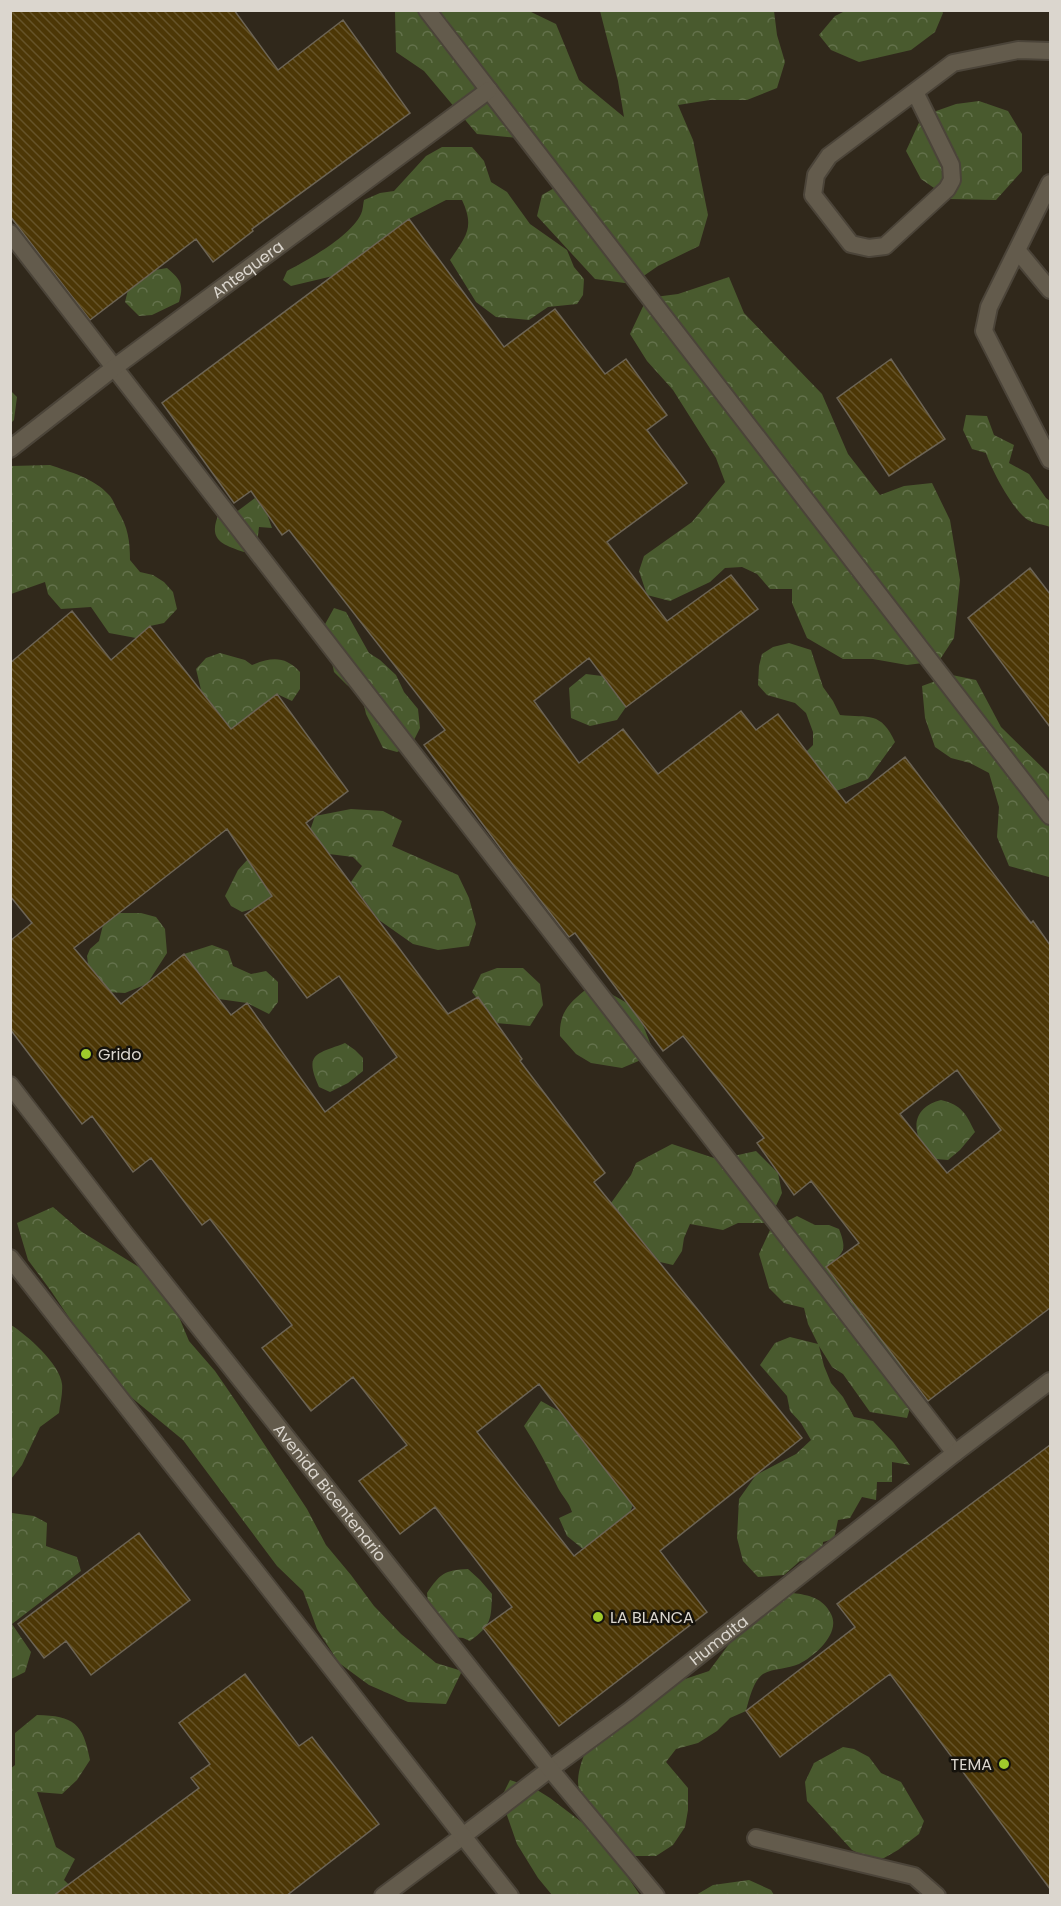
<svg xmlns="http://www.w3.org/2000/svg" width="1061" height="1906" font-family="Poppins,sans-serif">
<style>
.forest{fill:url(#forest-crowns)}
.building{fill:url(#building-back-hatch);stroke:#6c6455;stroke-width:1.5;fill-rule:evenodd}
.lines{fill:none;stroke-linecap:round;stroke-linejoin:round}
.service-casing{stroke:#4b4439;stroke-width:20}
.minor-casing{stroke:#4b4439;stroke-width:20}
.tertiary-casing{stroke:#4b4439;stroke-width:20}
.service{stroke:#635b4c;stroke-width:16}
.minor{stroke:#635b4c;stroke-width:16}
.tertiary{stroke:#635b4c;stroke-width:16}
.poi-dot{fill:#9fca2c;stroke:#15120c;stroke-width:2}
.labels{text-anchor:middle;stroke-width:5;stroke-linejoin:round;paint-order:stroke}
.street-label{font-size:16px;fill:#dbd6ce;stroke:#15120c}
.poi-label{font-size:16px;fill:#dbd6ce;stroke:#15120c;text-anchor:start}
</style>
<defs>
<pattern id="forest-crowns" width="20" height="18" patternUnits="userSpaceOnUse" patternTransform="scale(1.5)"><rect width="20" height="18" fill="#495a2e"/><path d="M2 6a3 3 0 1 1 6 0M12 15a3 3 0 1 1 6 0" fill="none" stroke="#63714b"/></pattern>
<pattern id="building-back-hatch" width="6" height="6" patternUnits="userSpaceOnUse" patternTransform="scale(1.5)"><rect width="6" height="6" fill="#4c3706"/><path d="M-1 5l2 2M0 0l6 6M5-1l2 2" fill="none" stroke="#655329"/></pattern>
</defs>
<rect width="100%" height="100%" fill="#30281b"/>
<path class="forest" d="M397,10l132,1 27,13 23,56 45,37 -6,-36 -18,-70h174l3,24 8,27 -8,26 -30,12h-37l-32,5 15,35 15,75 -9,31 -41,20 -26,18 -37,-5 -58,-63 5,-21 21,-12 -25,-43 -61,-6 -53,-63 -28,-19 -1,-40z
M942,11l1,2 -8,19 -24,18 -52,12 -28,-12 -12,-15 16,-19 10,-5z
M979,101l29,10 14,23v37l-26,29 -46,-1 -29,-20 -15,-28 16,-35 34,-12z
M442,147h30l12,14 7,21 16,10 23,32 37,26 7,17 10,12 -1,16 -6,9 -29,3 -19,13 -33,-3 -20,-15 -26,-42c16,-24 25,-32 12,-60h-16l-37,19 -76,57 -42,10 -8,-6 4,-9c21,-11 64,-35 74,-57 2,-4 2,-10 3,-14l16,-7 14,-2 32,-35z
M167,268c14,12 17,16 12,34l-27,13 -13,1 -14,-14 3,-12 27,-20z
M729,277l15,36 78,81 26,60 32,41 24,-9 28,-3 18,37 10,60 -6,58 -15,23 -32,4 -34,-6h-30l-36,-21 -15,-35v-14h-22l-13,-15 -15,-7 -17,1 -15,14 -40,19 -23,-6 -8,-24 5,-15 48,-34 33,-40 -9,-24 -43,-68 -26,-29 -17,-27 17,-36 31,-4z
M10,390l7,7 -3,23 -3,3z
M966,415l21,1 7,19 20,10 -5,18 20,11 17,24 4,3v26c-7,-3 -15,-3 -22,-7 -14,-8 -37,-51 -42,-67l-14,-4 -9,-19z
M50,465c20,7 44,13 59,30 4,4 6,11 9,16 10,16 12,30 12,49l10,12 13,3 11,7 9,10 4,17 -13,14 -14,3 -14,12 -27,-5 -18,-26 -30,2 -13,-15 -3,-12 -34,12v-128z
M255,498l12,16 5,14 -13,-1 -2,16 -13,9c-24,-8 -37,-13 -24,-41l15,2z
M334,608l12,4 23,41 11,7 16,15 8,17 14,17 2,19 -9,18 -14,6 -14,-4 -17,-34 -4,-18 -15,-11 -13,-13 -10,-46z
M789,643l22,7 12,37 10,14 7,14c29,3 41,-4 55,27l-27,37 -37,14 -28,-38 10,-10v-13l-7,-19 -11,-10 -28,-8 -9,-10 1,-19 3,-12 11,-7z
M220,653l25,7 7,5c20,-8 33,-9 48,7v17l-8,12 -15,-7 -52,40 -23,-40 -6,-25 10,-11z
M586,674l16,2 24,31 -9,13 -27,6 -19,-8 -2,-30z
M952,675l24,5 25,47 49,48v106l-1,-4 -40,-11 -12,-29 2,-30 -10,-34 -19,-10 -19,-5 -16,-11 -10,-29 -3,-32z
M351,809l32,2 19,10 -10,25 66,29 11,23 7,26 -7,22 -31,4 -25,-6 -34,-24 -28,-38 11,-16 -9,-9 -24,-3 -22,-15 8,-23z
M248,859l51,16 -44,33 -13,4 -11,-6 -6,-10 13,-26z
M119,913h22l15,4 9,12 2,24 -20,31 -22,9 -18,-1 -13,-11 1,-8 -7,-9 -1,-8 3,-7 9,-8 4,-16z
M212,945l16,6 5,15 18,8 15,-3 12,11v20l-9,12 -22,-11 -28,-4 -35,-45z
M497,968h26l17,16 3,21 -13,21 -34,-3 -24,-31 9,-18z
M584,991h22l21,12 16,22 8,20 -3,12 -26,11 -31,-5 -15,-9 -16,-18c-1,-22 8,-32 24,-45z
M345,1043l10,7 8,8v13l-15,12 -18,9 -11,-5c-16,-35 -1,-33 26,-44z
M941,1100c21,5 25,14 34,32l-15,18 -12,10 -12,-1c-6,-7 -15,-15 -18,-23 -6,-20 6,-32 23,-36z
M672,1144l42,14 15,-1 27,-6 22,22 4,20 -14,30h-30l-15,7 -33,-6 -6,14 -2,13 -9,14 -13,-3 -49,-59 20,-28 5,-12z
M53,1207l29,25 65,40 27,33 15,36 26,30 22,32 70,106 19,36 25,30 23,31 27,28 35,29 26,8 -16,33 -38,-2 -39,-17 -30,-22 -22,-34 -14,-38 -26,-25 -94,-126 -57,-47 -31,-37 -44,-65 -23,-31 -11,-37z
M797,1216l18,9h14l10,4c9,23 4,24 -13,39l80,103c5,20 8,27 1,47l-37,-6 -27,-38 -11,-7 -13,-21 5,20 7,17 12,14 11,20 19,4 20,21 17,23 -18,-3v20h-15l-1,18 -14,-3 -12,21 -12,2 -4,19 -11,3 -1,16 -22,3 -16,14 -26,2 -15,-16 -6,-23 2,-39 17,-24 40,-21 15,-14 -10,-17 -11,-12 -3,-15 -27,-31 15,-22 15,-6 28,7 -10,-20 -4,-16 -20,-5 -15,-15 -10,-34 11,-24z
M11,1325c16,10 49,39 51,59 1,9 -2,20 -3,29l-19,14 -18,38 -11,14 -1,-64 2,-2 -2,-3z
M541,1401l18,10 74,94 -3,7 -47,37 -16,-13 -8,-18 13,-6c-3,-10 -9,-15 -14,-24 -10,-21 -21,-42 -34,-62z
M12,1513l22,3 13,7 -1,23 31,11 4,14 -69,53 19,28 -6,20 -14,7 -1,-165z
M468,1569l12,11 12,14c-1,25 0,31 -22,47l-7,-3 -18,-2 -16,-24 -2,-19c13,-19 17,-23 41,-24z
M793,1593c16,2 30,5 38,21 10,19 -16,42 -32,50 -11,5 -25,4 -36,10 -10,7 -14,26 -17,37l-16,7 -13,13 -19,12 -22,6 -10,13 22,26v22l-3,17 -12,18 -17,11h-26c-15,-17 -52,-50 -52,-74 0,-12 5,-25 10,-36l82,-62 39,-13 26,-35 44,-37z
M37,1715c37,1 46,8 53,45l-13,20 -15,14 -25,-2 19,55 19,12 -11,21 16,15 -69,1 -1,-127 5,-4v-32z
M843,1747l11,2 15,8 12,16 20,9 23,39 -5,13 -21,16 -14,8 -14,1 -18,-9 -45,-49 -2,-19 9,-19z
M510,1780l24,8 16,10 50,38 40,59h-88l-14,-17 -21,-34 -16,-46z
M749,1880l22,10 3,5h-78l17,-10z"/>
<path class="building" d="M10,10h224l44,60 65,-50 67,93 -158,116 1,2 -40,31 -17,-23 -106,81 -80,-104z
M409,219l95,128 51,-38 50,65 21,-15 41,56 -20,15 40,53 -80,59 60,79 64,-46 27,34 -132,98 -37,-49 -55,43 45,62 44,-34 35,45 83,-63 15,19 22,-16 68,89 59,-46 126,166 2,-2 17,24v363l-122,93 -102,-134 33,-24 -48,-62 -17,14 -37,-52 7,-5 -81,-102 -20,15 -88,-118 -6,4 -56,-72 -89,-120 21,-15 -156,-200 -7,5 -31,-44 -17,12 -72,-100zM957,1070l44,60 -54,43 -47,-59z
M891,359l54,80 -56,37 -52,-78z
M1030,568l20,26v133l-82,-109z
M72,611l39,49 39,-34 81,103 46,-35 71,97 -42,32 142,191 30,-17 44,62 -2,2 85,112 -11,9 208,256 -142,113 47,61 -148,114 -76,-98 29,-21 -77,-100 -35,27 -41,-53 48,-36 -54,-68 -42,34 -49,-63 30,-23 -82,-106 -8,6 -51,-67 -18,14 -41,-56 -10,8 -72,-95v-88l22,-18 -22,-27v-233zM227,829l45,67 -27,19 62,83 32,-22 58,81 -72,55 -78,-109 -16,12 -47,-61 -63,50 -47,-56zM539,1384l96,124 -61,48 -97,-124z
M1050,1445v444l-160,-215 -110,83 -34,-46 109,-84 -18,-23z
M139,1533l51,67 -99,75 -25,-34 -22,17 -26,-34z
M245,1674l54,72 13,-9 67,87 -93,72h-233l146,-108 -8,-10 19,-14 -31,-41z"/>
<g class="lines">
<defs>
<path id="service" d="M915,92l36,73 1,15 -5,9 -62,57 -16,2 -18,-4 -38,-49 3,-20 13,-19 124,-93 65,-13 32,1
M1017,250l33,40
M1050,460l-66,-129 5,-24 61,-124
M756,1838l158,38 23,20"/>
<g id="minor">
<path d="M427,10l623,806"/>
<path d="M10,233l945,1220"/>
<path id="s1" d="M10,449l105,-82 374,-277"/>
<path id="s2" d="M383,1896l80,-60 87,-67 79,-58 326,-258 95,-72"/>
</g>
<g id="tertiary">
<path id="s3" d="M10,1085l115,149 425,535 106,127"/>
<path d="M10,1258l500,638"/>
</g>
</defs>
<use href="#service" class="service-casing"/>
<use href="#minor" class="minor-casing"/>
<use href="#tertiary" class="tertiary-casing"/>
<use href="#service" class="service"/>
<use href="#minor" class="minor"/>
<use href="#tertiary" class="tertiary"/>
</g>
<g class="poi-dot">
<circle cx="86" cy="1054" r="6"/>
<circle cx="598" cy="1617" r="6"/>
<circle cx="1004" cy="1764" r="6"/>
</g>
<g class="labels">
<g class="street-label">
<text dy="6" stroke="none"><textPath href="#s1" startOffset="298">Antequera</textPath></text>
<text dy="6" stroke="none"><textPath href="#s3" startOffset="518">Avenida Bicentenario</textPath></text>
<text dy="6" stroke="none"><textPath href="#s2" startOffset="422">Humaita</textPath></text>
</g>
<g class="poi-label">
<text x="98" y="1060">Grido</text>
<text x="610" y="1623">LA BLANCA</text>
<text x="992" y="1770" text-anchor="end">TEMA</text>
</g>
</g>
<rect width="1061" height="1906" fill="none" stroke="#dbd6ce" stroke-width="24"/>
</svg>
